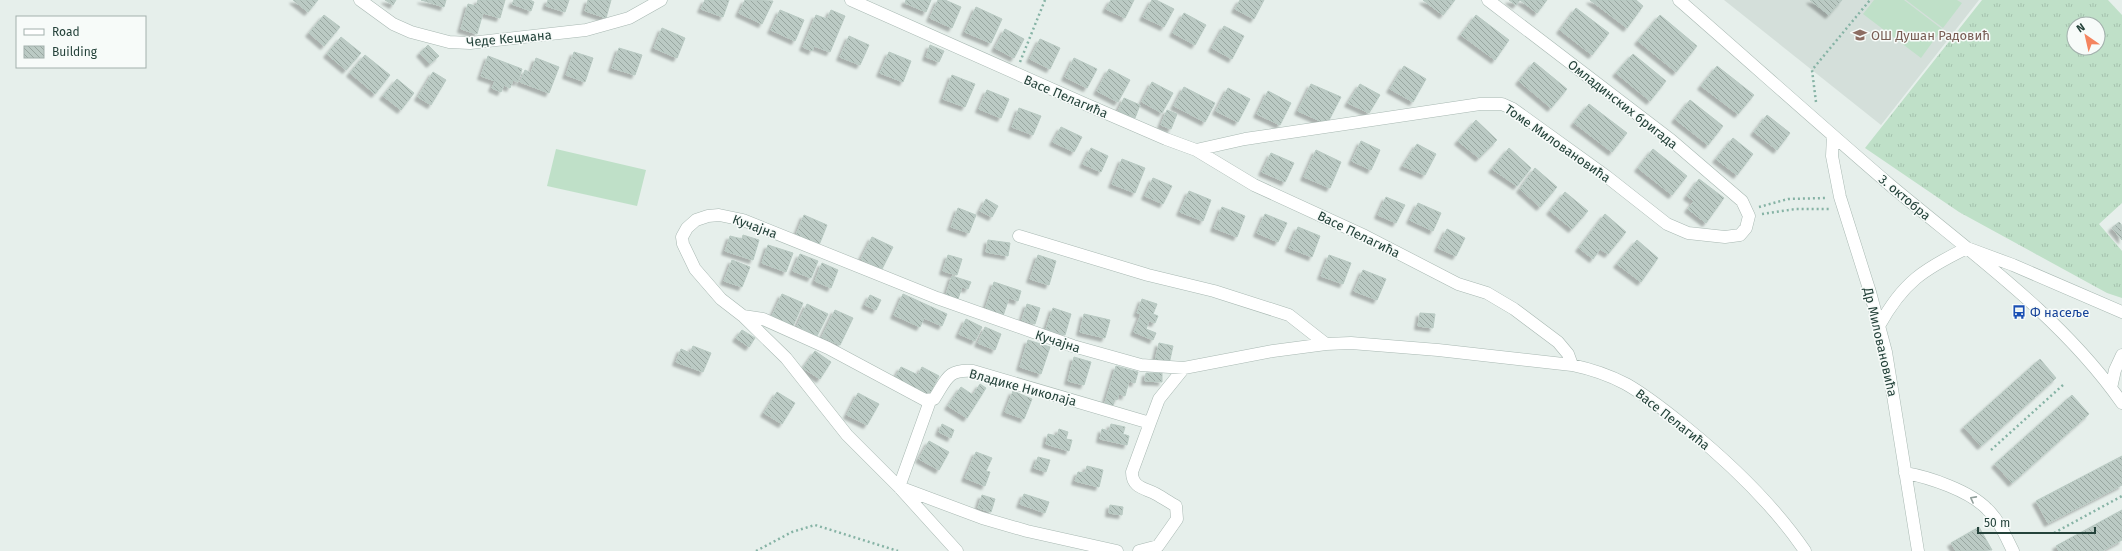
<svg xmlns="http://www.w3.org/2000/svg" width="2122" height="551" font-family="'Fira Sans',sans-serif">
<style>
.built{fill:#d4dfda}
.grass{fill:url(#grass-tufts);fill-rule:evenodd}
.pitch{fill:#bfe0c8}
.building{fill:url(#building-back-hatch);stroke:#b8c9c2;filter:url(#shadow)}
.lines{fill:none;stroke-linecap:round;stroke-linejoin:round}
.minor-casing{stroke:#a8b8b2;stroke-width:13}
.path{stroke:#86b3a5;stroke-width:2.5;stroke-dasharray:2 3;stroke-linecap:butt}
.minor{stroke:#fff;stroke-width:12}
.oneway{stroke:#92a09c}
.labels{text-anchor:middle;stroke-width:3;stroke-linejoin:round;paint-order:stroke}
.education-label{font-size:13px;fill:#785e54;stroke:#f7fbf9;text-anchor:start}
.street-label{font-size:13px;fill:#24423a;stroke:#f7fbf9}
.transit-label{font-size:13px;fill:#164399;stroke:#f7fbf9;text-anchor:start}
</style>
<defs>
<pattern id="grass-tufts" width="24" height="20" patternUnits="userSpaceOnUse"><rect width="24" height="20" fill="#bfe0c8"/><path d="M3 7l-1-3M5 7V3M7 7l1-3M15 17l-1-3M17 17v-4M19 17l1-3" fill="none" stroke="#a4c1ad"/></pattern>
<pattern id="building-back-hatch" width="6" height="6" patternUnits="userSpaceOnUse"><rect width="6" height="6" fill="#bbcac4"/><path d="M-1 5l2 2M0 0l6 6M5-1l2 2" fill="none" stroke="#98a6a0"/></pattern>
<filter id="shadow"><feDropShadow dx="-3.5" dy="3.5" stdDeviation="1" flood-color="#0004"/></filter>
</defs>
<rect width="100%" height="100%" fill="#e6efeb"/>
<path class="built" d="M1724,0h255l-98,125z"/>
<path class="grass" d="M1982,0h126l14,15v188l-23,21 23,27v47l-15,-5 -148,-81 -94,-64zM2074,24h24v24h-24z"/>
<path class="pitch" d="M1874,0h30l38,29 -21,29 -58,-44z
M1906,0h51l5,3 -19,25z
M556,149l90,21 -9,36 -90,-20z"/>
<path class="building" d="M293,0h25l-10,12z
M385,0h11l-3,5z
M421,0h25l-2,7z
M478,0h27l-5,18 -17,-5 -6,21 -16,-5 7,-25 8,2z
M514,0h16l4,2 -3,9 -19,-7z
M548,0h21l-4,12 -19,-6z
M588,0h23l-5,18 -21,-7z
M705,0h24l-6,17 -22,-8z
M745,0l28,1 -11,23 -23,-11z
M906,0h25l-5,12 -21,-9z
M938,0h7l16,7 -9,21 -22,-10z
M1111,0h23l-9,18 -19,-9z
M1152,0h4l18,9 -10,18 -21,-10z
M1240,0h24l-10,19 -19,-10z
M1423,0h32l-12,15z
M1509,0h38l-10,13 -17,-13 -4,5z
M1590,0h46l7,6 -16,22z
M1810,0h32l-13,15z
M976,7l26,12 -11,24 -26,-11z
M1576,8l33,25 -17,22 -32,-25z
M780,10l24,10 -9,21 -24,-11z
M831,10l14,6 -15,36 -16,-6 -2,5 -9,-4 13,-32 11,4z
M1184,13l22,12 -11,20 -22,-12z
M324,15l16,12 -16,19 -15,-13z
M1476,15l33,25 -14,20 -34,-25z
M1660,15l37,31 -21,26 -38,-31z
M1224,26l20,10 -12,23 -20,-11z
M662,28l23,10 -8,20 -23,-10z
M1005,29l19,10 -10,19 -19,-10z
M849,36l20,9 -9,20 -20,-8z
M341,37l20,16 -15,17 -19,-16z
M1040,39l20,9 -10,21 -20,-10z
M428,45l11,11 -9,8 -10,-11z
M930,45l14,6 -5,11 -13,-5z
M619,48l23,7 -7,20 -23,-7z
M574,52l19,6 -8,24 -19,-7z
M889,52l22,9 -8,21 -23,-9z
M1633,54l33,27 -16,20 -34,-28z
M365,55l25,20 -15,19 -25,-21z
M488,56l34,13 -4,13 -5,-2 -3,8 -6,-3 -3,7 -9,-4 3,-7 -14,-5z
M536,58l23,9 -10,26 -29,-11 5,-12 6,3z
M1074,58l23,11 -10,19 -22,-11z
M1534,62l33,27 -16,19 -32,-27z
M1404,66l22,13 -13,23 -23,-13z
M1717,66l37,29 -16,19 -37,-28z
M1109,69l21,11 -12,22 -21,-11z
M433,72l13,8 -15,25 -13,-8z
M952,75l23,9 -10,23 -22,-8z
M397,79l17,14 -13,17 -18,-14z
M1152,82l21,11 -11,20 -20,-11z
M1311,84l30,13 -14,27 -29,-13z
M1360,84l20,11 -11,18 -21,-10z
M1184,87l31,16 -10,19 -31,-16z
M1228,88l22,11 -12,23 -22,-11z
M987,90l22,9 -8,19 -22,-9z
M1268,91l23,12 -11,22 -23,-11z
M1124,98l16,7 -5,13 -17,-7z
M1690,100l33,26 -15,19 -33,-26z
M1589,104l38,29 -15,19 -38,-29z
M1019,108l22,8 -8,19 -21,-8z
M1167,110l10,4 -6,15 -10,-4z
M1767,115l23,18 -13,17 -23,-18z
M1476,120l21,20 -18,18 -21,-17z
M1061,127l21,10 -8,15 -21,-10z
M1733,138l20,16 -16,21 -21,-16z
M1361,141l19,9 -9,20 -19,-9z
M1417,144l19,10 -11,21 -22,-9z
M1091,148l17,8 -7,16 -18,-8z
M1509,148l22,20 -14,18 -25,-17z
M1653,149l34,27 -15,19 -34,-27z
M1316,150l25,12 -11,26 -26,-11z
M1271,153l23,10 -9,19 -23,-10z
M1122,159l23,9 -10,25 -23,-9z
M1535,168l22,19 -17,20 -20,-18z
M1153,178l19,8 -9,18 -18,-8z
M1699,179l25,19 -18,25 -18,-14 6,-8 -7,-5z
M1189,191l22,9 -8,21 -23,-9z
M1565,192l23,19 -16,18 -22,-18z
M1386,197l19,8 -9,18 -18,-8z
M986,199l12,7 -6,11 -12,-6z
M1418,203l23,10 -8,18 -23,-11z
M1222,207l23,9 -8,21 -23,-9z
M958,208l18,7 -7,18 -18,-6z
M1265,214l22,9 -9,19 -21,-9z
M1605,214l21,18 -18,22 -8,-5 -7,10 -14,-11z
M804,215l23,10 -8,20 -23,-10z
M2119,222l2,2 -5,4 4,5 2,-2v9l-10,-12z
M2121,224l1,7 -2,2 -4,-5z
M1298,227l22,9 -8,21 -23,-9z
M1447,229l18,9 -9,18 -18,-8z
M743,235l16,5 -6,20 -28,-9 5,-15 12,3z
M872,237l21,10 -11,22 -21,-10z
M988,240l22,3 -2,13 -22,-4z
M1637,240l21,18 -17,24 -24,-18z
M768,245l25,8 -7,19 -24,-9z
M800,254l18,7 -7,17 -18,-7z
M948,255l14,4 -5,16 -14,-4z
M1038,255l18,6 -7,24 -19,-6z
M1329,255l22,8 -8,21 -22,-8z
M732,260l18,7 -8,20 -18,-6z
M822,263l16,7 -7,18 -16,-7z
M1363,270l23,9 -9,21 -23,-9z
M952,276l19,6 -3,7 -6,-2 -4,12 -12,-4z
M994,282l27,9 -3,10 -9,-3 -6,18 -18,-6z
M782,294l21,9 -10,23 -21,-10z
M903,294l44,20 -5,12 -18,-8 -4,9 -26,-12z
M870,295l11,5 -5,10 -11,-5z
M1142,299l15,5 -4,10 5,2 -3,7 -6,-2 -3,8 10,4 -3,7 -19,-8 7,-18 -4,-1z
M807,304l21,10 -11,22 -20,-10z
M1027,304l13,4 -5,16 -13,-4z
M1053,308l18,6 -6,21 -19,-6z
M835,310l18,8 -13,27 -18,-8z
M1420,313l15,1 -2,14 -15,-2z
M1084,314l26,6 -5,18 -25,-6z
M966,319l16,8 -7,14 -16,-7z
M985,327l16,7 -6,16 -17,-7z
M742,330l13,8 -6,9 -13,-9z
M1028,340l22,7 -9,27 -21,-7z
M1159,343l14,3 -4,18 -14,-3z
M693,346l18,7 -8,19 -27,-10 5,-13 9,4z
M815,351l16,11 -11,17 -17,-11z
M1074,357l17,5 -7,23 -16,-4z
M2040,359l16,19 -75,68 -17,-19z
M1116,366l22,6 -3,11 -6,-2 -4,15 -6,-2 -2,6 -2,-1 -3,9 -8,-2z
M901,367l17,8 4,-8 17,9 -10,19 -34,-17z
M1146,373h16v9l-17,-1z
M980,384l6,4 -19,30 -19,-12 13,-19 12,8z
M1013,391l19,8 -8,20 -19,-7z
M777,392l18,11 -13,21 -18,-11z
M858,393l21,11 -12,21 -20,-10z
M2072,395l17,19 -77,69 -17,-19z
M942,424l12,6 -3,8 -12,-6z
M1111,424l14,3 -2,7 6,2 -2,9 -27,-6 2,-10 7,2z
M1059,429l9,3 -2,7 6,1 -3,11 -23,-7 2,-10 9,2z
M929,441l20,11 -10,18 -20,-11z
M976,452l16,6 -6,13 4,1 -5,14 -20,-8z
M2122,456v29l-74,38 -12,-22z
M1038,457l12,3 -4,12 -12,-4z
M1087,466l16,4 -4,17 -24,-6 3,-9 7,1z
M1024,494l25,8 -4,11 -25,-9z
M982,495l13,4 -4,13 -13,-4z
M1110,505l13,2 -1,8 -13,-2z
M2122,510v30l-20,11h-43l-3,-5z
M1979,527l13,23 -36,1 -5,-8z"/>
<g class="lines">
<defs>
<path id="minor" d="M360,0l33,24 18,8 38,10 21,1 116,-13 43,-12 32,-18
M851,0l234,104 81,35 30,11 58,35 111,51 93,48 29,9 27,16 44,33 10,12 4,11c19,4 37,10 54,19 23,13 42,29 62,45 44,36 85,75 117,122
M1679,0c70,61 140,124 211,185 81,68 171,131 232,218
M1833,136l-1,20 8,41 30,95 16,60 32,199
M1196,150l49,-11 235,-35h22l11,5 93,67 61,48 21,9 37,4 15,-2 6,-7 3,-12 -7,-15 -71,-61 -183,-140
M1019,236l129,39 66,16 75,24 37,29
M743,316l20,3 65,29 97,52 9,-1c13,-20 13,-30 39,-28l177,52 9,-24 25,-31
M1879,326c24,-44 45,-57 88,-78l46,17 109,47
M2111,388l4,-18 7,-15
M1905,473c24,4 65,18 82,36 12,11 19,28 26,42
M899,487l31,-86
M902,488l80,30 45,13 90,20
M957,551l-58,-64 -52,-52 -61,-77 -43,-42 -22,-17 -26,-30 -12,-25 -1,-7 5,-9 9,-8 12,-4 11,-1 24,5 194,78 136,48 68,19 43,3 89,-17 53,-7 25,-1 87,7 134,15
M1139,551l19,-5 19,-27 -1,-13c-7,-4 -13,-8 -20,-12 -11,-6 -24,-6 -24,-22l18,-49"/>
</defs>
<use href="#minor" class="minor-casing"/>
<path class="path" d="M1020,62l25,-62
M1816,102l-4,-32 58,-70
M1759,207l29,-8 39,-1
M1762,214l34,-5h34
M1991,450l72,-65
M2054,533l68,-37
M756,551l36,-19 23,-7 83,26"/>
<use href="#minor" class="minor"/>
</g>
<defs><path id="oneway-chevron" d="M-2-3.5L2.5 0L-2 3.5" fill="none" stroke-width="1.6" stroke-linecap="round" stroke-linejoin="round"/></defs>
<use class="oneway" href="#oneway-chevron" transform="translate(1973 499) rotate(-152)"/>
<defs>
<symbol id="school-bare" viewBox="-9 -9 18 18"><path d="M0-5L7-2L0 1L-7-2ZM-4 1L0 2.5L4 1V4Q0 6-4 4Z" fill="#8d6e63" stroke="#f7fbf9" stroke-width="2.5" paint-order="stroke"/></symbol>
<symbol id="bus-bare" viewBox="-9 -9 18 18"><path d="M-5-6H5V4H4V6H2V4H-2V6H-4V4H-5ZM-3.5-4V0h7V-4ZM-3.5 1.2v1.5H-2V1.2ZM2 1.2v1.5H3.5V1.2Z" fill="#1a4fb4" stroke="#f7fbf9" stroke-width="2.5" paint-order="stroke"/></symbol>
</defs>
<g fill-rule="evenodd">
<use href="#school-bare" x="1850" y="25" width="20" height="20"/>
<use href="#bus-bare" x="2009" y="302" width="20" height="20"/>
</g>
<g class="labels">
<g class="education-label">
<text x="1871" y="40">ОШ Душан Радовић</text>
</g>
<g class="street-label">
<text transform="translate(509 38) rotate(-5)" y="5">Чеде Кецмана</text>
<text transform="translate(1066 96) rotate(23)" y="5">Васе Пелагића</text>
<text transform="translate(1623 104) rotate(38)" y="5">Омладинских бригада</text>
<text transform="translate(1558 143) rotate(35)" y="5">Томе Миловановића</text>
<text transform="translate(1905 197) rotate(40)" y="5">3. октобра</text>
<text transform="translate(755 226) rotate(20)" y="5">Кучајна</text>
<text transform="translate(1359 234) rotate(26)" y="5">Васе Пелагића</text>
<text transform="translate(1058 341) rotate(18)" y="5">Кучајна</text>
<text transform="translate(1881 342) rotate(77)" y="5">Др Миловановића</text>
<text transform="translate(1023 387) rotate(15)" y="5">Владике Николаја</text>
<text transform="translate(1673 419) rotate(38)" y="5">Васе Пелагића</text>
</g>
<g class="transit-label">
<text x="2030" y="317">Ф насеље</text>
</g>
</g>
<rect x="16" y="16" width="130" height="52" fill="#f7fbf9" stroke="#a3b1ad"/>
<rect x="24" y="29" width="20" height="6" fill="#ffffff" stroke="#a3b1ad"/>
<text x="52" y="36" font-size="12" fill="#24423a">Road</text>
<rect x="24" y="46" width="20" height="12" fill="url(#building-back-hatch)" stroke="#a3b1ad"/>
<text x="52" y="56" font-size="12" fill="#24423a">Building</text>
<g transform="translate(2086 36) rotate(326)"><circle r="19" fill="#f7fbf9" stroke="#a3b1ad"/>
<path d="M0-3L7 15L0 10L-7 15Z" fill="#f4845f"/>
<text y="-6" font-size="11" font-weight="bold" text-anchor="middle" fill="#24423a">N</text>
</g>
<path d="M1978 527v6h117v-6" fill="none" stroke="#24423a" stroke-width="2"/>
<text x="1984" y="527" font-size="12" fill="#24423a" stroke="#f7fbf9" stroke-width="3" paint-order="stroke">50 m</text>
</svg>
